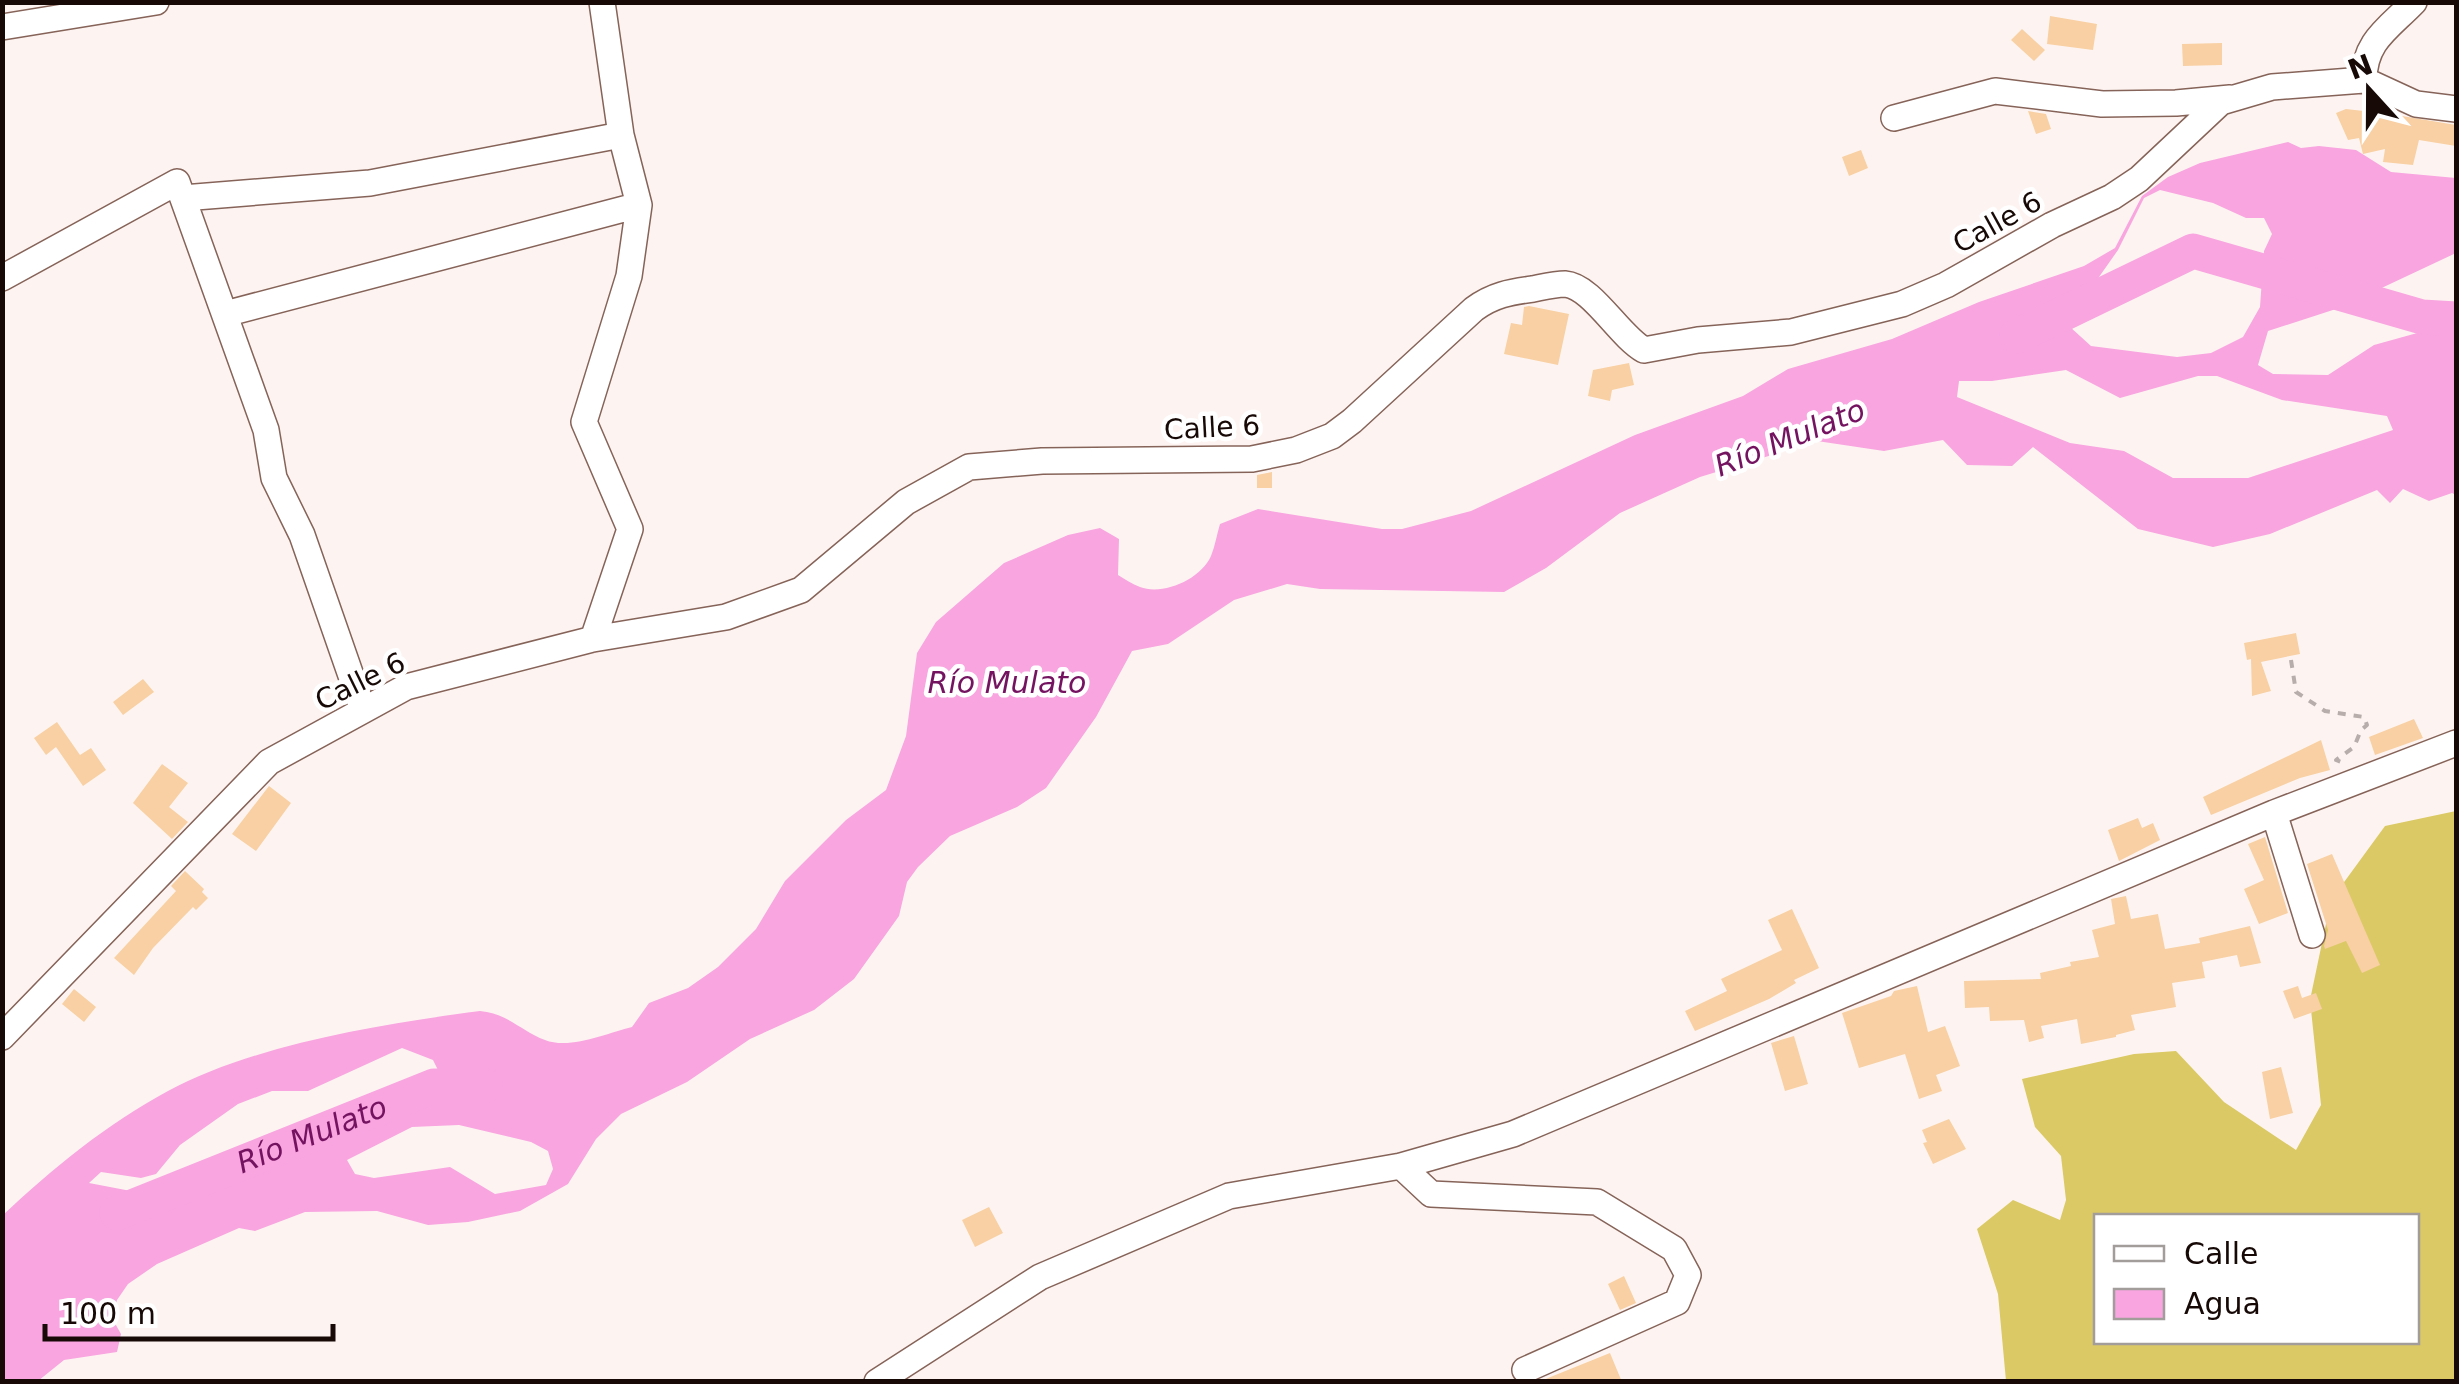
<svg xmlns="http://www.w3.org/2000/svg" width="2459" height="1384" font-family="'DejaVu Sans',sans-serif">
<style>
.forest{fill:#dbc965;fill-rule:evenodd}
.water{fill:#f8a5e0;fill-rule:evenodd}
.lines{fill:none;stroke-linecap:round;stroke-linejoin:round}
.river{stroke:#f8a5e0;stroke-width:35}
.building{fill:#f8d0a3}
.minor-casing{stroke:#866358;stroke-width:28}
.path{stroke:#b7adaa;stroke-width:4;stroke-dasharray:8 8;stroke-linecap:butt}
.minor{stroke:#fff;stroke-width:25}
.labels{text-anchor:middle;stroke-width:9;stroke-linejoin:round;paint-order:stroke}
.street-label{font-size:28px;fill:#160906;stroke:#fff}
.water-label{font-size:30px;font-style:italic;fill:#741360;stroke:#fff}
</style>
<rect width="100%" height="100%" fill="#fdf4f1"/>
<path class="forest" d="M2456,811v570h-450l-8,-87 -21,-65 36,-29 47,20 6,-20 -5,-44 -26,-29 -13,-48 112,-25 42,-3 48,51 72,48 25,-45 -11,-105 21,-100 54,-74zM2096,1216h320v126h-320z"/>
<path class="water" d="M2288,142l13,6 18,-2 37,4 35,22 65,6v75l-117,55 -71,23 -10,34 15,9 55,1 46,-30 54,-15h28v165l-4,-2 -23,8 -26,-12 -13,14 -13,-13 -107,44 -57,13 -75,-18 -105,-82 -21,19 -45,-1 -24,-25 -59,11 -67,-10 -117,36 -80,36 -74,55 -42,24 -184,-3 -33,-5 -53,16 -66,44 -36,7 -36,66 -50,71 -29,19 -67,29 -32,31 -11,15 -8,34 -45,63 -40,31 -64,29 -63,43 -66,32 -25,25 -28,45 -48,27 -52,11 -40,3 -51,-14 -72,1 -50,19 -16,-3 -82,36 -29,20 -11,16 -5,18 9,16 -4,18 -53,8 -26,21h-35v-166c49,-46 105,-92 165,-124 88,-47 214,-67 312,-80 27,2 41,20 65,29 25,10 62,-7 87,-13l17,-24 39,-15 30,-21 38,-38 29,-48 61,-61 40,-30 20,-54 11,-83 19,-31 68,-59 64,-28 32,-7 19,11 -1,36c7,4 14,9 22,12 23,9 61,-8 71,-31 4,-10 6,-22 9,-32l38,-15 124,20h20l69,-18 164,-76 108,-39 45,-27 104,-30 87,-37 105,-36 31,-18 27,-52 26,-19 32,-14zM2160,190l53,13 33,15h18l8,16 -8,17 -4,56 -17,30 -32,16 -34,4 -86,-11 -33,-30 29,-22 31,-44 26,-52zM2066,370l54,28 78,-22h19l65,24 105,16 6,14 -145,48h-75l-49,-27 -54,-8 -113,-46 2,-16h33zM402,1048l31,12 7,14 -5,18 -94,38 -46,27 -85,32 -53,7 -68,-13 12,-11 40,6 15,-4 24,-29 58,-41 34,-13h36zM459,1125l72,17 17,9 5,18 -7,16 -51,9 -45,-27 -76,11 -19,-4 -8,-14 65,-33z"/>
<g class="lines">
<g class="river">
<path d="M2017,336l176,-85 229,66 34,2"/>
<path id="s1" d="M117,1213l317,-127h51"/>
</g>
</g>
<path class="building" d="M2050,16l47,8 -4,26 -46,-6z
M2022,29l23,21 -11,11 -23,-21z
M2222,43v22l-39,1 -1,-22z
M2346,109l35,4 2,6 19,-3 54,9v21l-37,-6 -6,25 -30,-3 2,-13 -22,5 -4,-16 -11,2 -12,-27z
M2028,111l18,3 5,15 -15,5z
M1861,150l7,18 -19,8 -7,-19z
M1529,306l40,8 -11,51 -54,-11 7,-31 11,2 2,-18z
M1629,363l5,22 -22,5 -2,11 -22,-5 5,-26z
M1272,472v16h-15v-13z
M2296,633l4,21 -39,8 10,29 -19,5 -1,-37 -4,1 -3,-17z
M143,679l11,13 -31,23 -10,-13z
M2414,719l9,19 -48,17 -6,-18z
M57,722l23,33 11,-7 15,22 -23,16 -27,-39 -10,8 -12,-17z
M2321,740l9,30 -30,8 -89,37 -8,-18z
M162,764l26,19 -19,24 19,15 -16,17 -39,-36z
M269,786l22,17 -35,48 -24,-17z
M2138,818l4,10 11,-5 7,17 -41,21 -11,-31z
M2265,837l23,76 -29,11 -15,-35 20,-9 -16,-36z
M2332,854l48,111 -18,8 -16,-32 -21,8 -1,-3 4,-16 -21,-66z
M185,871l19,18 -2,3 6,6 -12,12 -3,-3 -40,41 -19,27 -20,-17 62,-67 -5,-5z
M2126,896l5,23 27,-5 7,35 35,-6 -1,-5 51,-12 11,37 -21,4 -3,-12 -35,7 3,16 -33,5 4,24 -45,8 4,15 -19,5v2l-35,7 -4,-25 -36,7 3,12 -15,4 -5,-22 -34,1 -1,-14 -24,1 -1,-27 77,-2 -1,-6 31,-7 -1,-4 29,-5 -7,-27 23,-6 -4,-25z
M1792,909l27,59 -25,12 2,3 -27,16 -74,32 -10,-20 42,-20 -6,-12 61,-29 -14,-30z
M1917,986l11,46 17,-6 15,40 -24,9 6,16 -23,8 -14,-45 -46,14 -17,-55 49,-17 3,-5z
M2298,986l4,12 14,-5 6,16 -28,10 -11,-28z
M74,989l22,18 -12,15 -22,-18z
M1794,1036l14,48 -23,7 -14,-48z
M2281,1067l12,46 -23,6 -8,-47z
M1949,1119l17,30 -33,15 -10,-21 4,-1 -5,-12z
M989,1207l14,26 -28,14 -13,-27z
M1624,1276l12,27 -16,7 -12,-26z
M1610,1353l12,29h-82l8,-4z"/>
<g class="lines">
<defs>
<path id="minor" d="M2,27l154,-25
M2364,80c0,-39 25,-52 50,-78
M1894,118l101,-27 107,13 74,-1 54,-5
M183,198l187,-15 251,-48
M2,278l175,-96 89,248 8,48 28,57 61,175
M225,314l414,-109
M593,639l37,-110 -46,-107 45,-146 10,-71 -18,-70 -19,-133
M2274,813l38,122
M2,1037l267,-275 137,-75 187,-48 133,-22 75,-27 105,-88 63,-35 73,-6 210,-2 44,-9 36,-14 20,-15 122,-112c19,-14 36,-17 59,-20 10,-2 22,-5 32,-5 27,2 54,52 79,66l54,-10 93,-8 111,-28 44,-19 106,-60 60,-28 27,-18 82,-77 51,-15 92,-7 52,24 40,5
M1401,1166l30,28 166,8 77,47 14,26 -11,27 -152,68
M877,1382l163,-105 189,-81 172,-30 112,-32 761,-321 182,-70"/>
</defs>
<use href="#minor" class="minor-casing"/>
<path class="path" d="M2291,660l5,32 29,19 39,6 3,8 -6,5 -7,17 -18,13 5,2"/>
<use href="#minor" class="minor"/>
</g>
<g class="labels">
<g class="street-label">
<text transform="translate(1997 222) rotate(-29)" y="10">Calle 6</text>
<text transform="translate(1212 427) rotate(-3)" y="10">Calle 6</text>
<text transform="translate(360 681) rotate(-26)" y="10">Calle 6</text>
</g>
<g class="water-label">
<text transform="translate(1790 438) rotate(-22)" y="10">Río Mulato</text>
<text x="1007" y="693">Río Mulato</text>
<text dy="10" stroke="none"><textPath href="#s1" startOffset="210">Río Mulato</textPath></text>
</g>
</g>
<rect width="2459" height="1384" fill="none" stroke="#160906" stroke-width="10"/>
<rect x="2094" y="1214" width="325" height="130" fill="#ffffff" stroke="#a29d9b" stroke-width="2.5"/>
<rect x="2114" y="1246" width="50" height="15" fill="#ffffff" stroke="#a29d9b" stroke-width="2.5"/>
<text x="2184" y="1264" font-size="30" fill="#160906">Calle</text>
<rect x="2114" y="1289" width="50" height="30" fill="#f8a5e0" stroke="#a29d9b" stroke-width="2.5"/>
<text x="2184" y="1314" font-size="30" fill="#160906">Agua</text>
<g transform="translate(2369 90) rotate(339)" stroke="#ffffff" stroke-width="8" paint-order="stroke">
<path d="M0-8L18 38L0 25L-18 38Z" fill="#160906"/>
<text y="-15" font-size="28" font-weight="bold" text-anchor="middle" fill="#160906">N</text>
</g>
<path d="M45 1324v15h288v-15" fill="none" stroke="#160906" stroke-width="5"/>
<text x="60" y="1324" font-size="30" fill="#160906" stroke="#ffffff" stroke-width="8" paint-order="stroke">100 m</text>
</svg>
